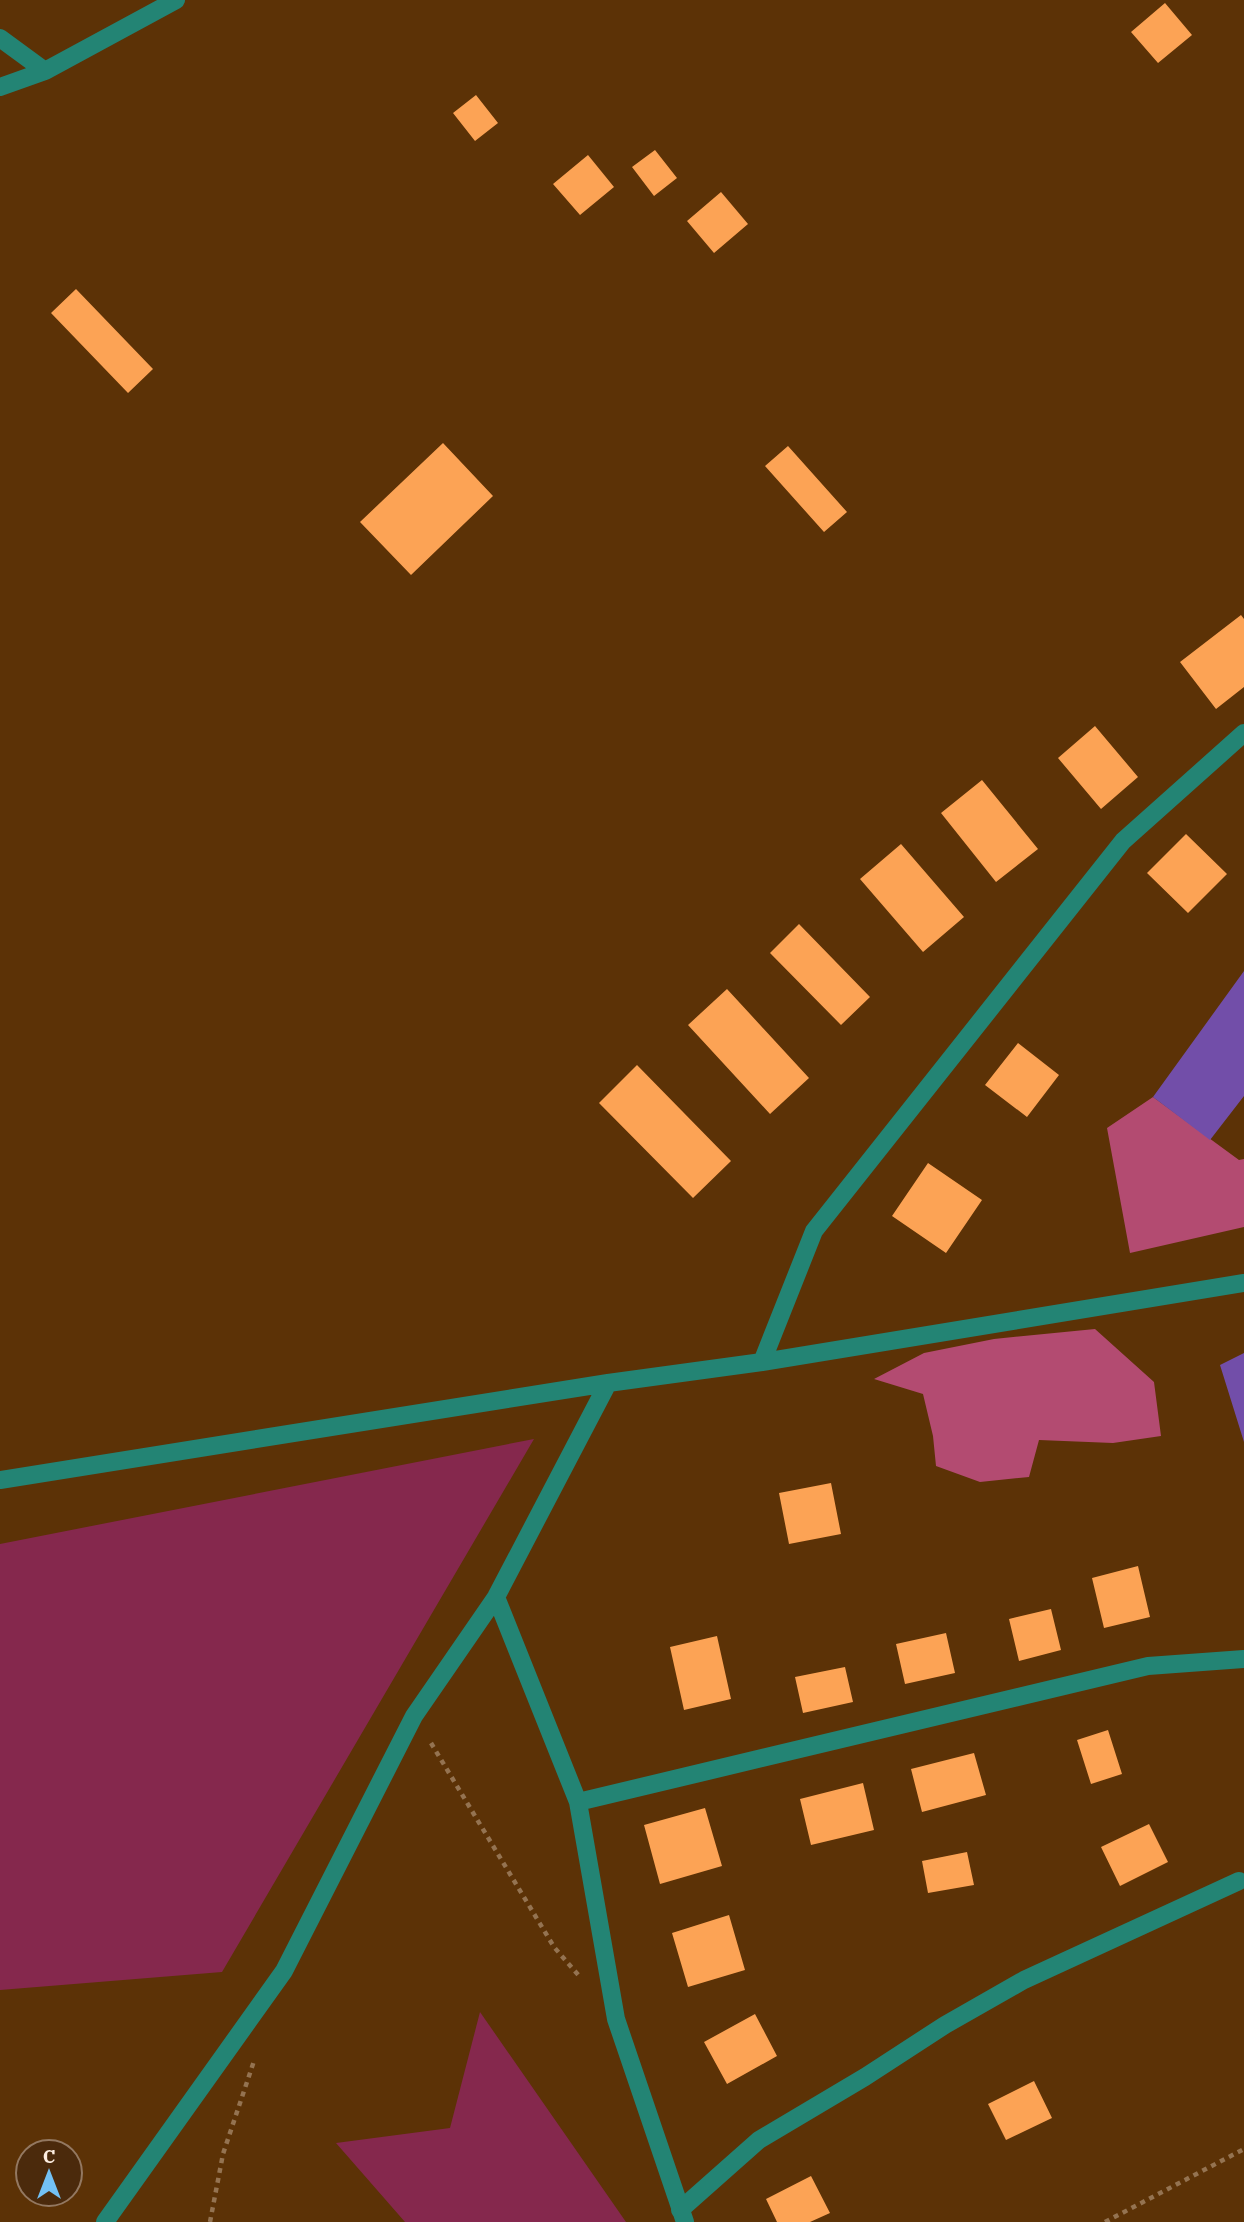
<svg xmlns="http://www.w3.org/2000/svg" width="1244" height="2222" font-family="'IBM Plex Serif',serif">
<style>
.green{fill:#85284d}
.forest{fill:#b34b71}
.water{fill:#724ea9}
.building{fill:#fca355}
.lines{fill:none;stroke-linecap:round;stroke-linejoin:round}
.path{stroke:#947351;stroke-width:4.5;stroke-dasharray:5 5;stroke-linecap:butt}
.minor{stroke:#238474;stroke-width:18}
</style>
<rect width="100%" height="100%" fill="#5c3206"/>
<path class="green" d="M534,1439l-312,533 -222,18v-446z
M480,2012l146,210h-221l-69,-79 114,-15z"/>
<path class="forest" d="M1153,1097l86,63 5,-1v68l-114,26 -23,-125z
M1095,1329l59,53 7,54 -48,7 -74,-3 -10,37 -49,5 -44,-16 -3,-30 -10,-42 -49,-15 50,-26 70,-14z"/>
<path class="water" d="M1244,971v125l-34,44 -57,-43z
M1244,1353v89l-24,-77z"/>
<path class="building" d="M1165,3l27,32 -34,28 -27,-31z
M476,95l22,28 -23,18 -22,-28z
M655,150l22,28 -23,18 -22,-29z
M588,155l26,32 -34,28 -27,-31z
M721,192l27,32 -34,29 -27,-32z
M76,289l77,80 -25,24 -77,-80z
M443,443l50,53 -82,79 -51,-53z
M788,446l59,66 -23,20 -59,-66z
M1241,615l3,4v68l-28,22 -36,-47z
M1095,726l43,51 -37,32 -43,-51z
M982,780l56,69 -42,33 -55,-69z
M1186,834l41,40 -39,39 -41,-40z
M901,844l63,73 -41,35 -63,-73z
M799,924l71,73 -29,28 -71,-72z
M727,989l82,89 -39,36 -82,-89z
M1018,1043l41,32 -32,42 -42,-32z
M637,1065l94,96 -38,37 -94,-95z
M928,1163l54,37 -36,53 -54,-37z
M831,1483l10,51 -52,10 -10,-51z
M1138,1566l12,51 -46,11 -12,-50z
M1051,1609l10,41 -42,11 -10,-42z
M946,1633l9,40 -50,11 -9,-40z
M717,1636l14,63 -47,11 -14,-63z
M845,1667l8,35 -50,11 -8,-36z
M1108,1730l14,44 -31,10 -14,-44z
M974,1753l12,42 -64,17 -11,-43z
M863,1783l11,47 -63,15 -11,-46z
M705,1808l17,58 -62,18 -16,-59z
M1149,1824l19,38 -48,24 -19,-39z
M967,1852l7,33 -46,8 -6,-32z
M729,1915l16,55 -57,17 -16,-54z
M755,2014l22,42 -50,28 -23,-42z
M1034,2081l18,37 -46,22 -18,-36z
M811,2176l19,37 -20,9h-33l-11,-23z"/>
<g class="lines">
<path class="path" d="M431,1743l123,204 26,30
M210,2222l13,-68 31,-93
M1105,2222l139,-73"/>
<path class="minor" d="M0,38l45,33
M0,87l45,-16 131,-71
M762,1362l52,-131 309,-390 121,-108
M0,1480l608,-97 154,-21 482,-79
M496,1597l82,205 38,217 69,203
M578,1802l570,-136 96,-7
M680,2210l79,-70 106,-63 80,-52 79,-45 215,-99
M105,2222l179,-251 130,-255 82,-119 112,-214"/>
</g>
<g transform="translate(49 2173)"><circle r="33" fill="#4b2a0c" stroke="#937861" stroke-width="2"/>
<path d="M0-5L12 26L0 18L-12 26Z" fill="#73c1f5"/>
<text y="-10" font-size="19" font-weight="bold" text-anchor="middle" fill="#feeee1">С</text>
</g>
</svg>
